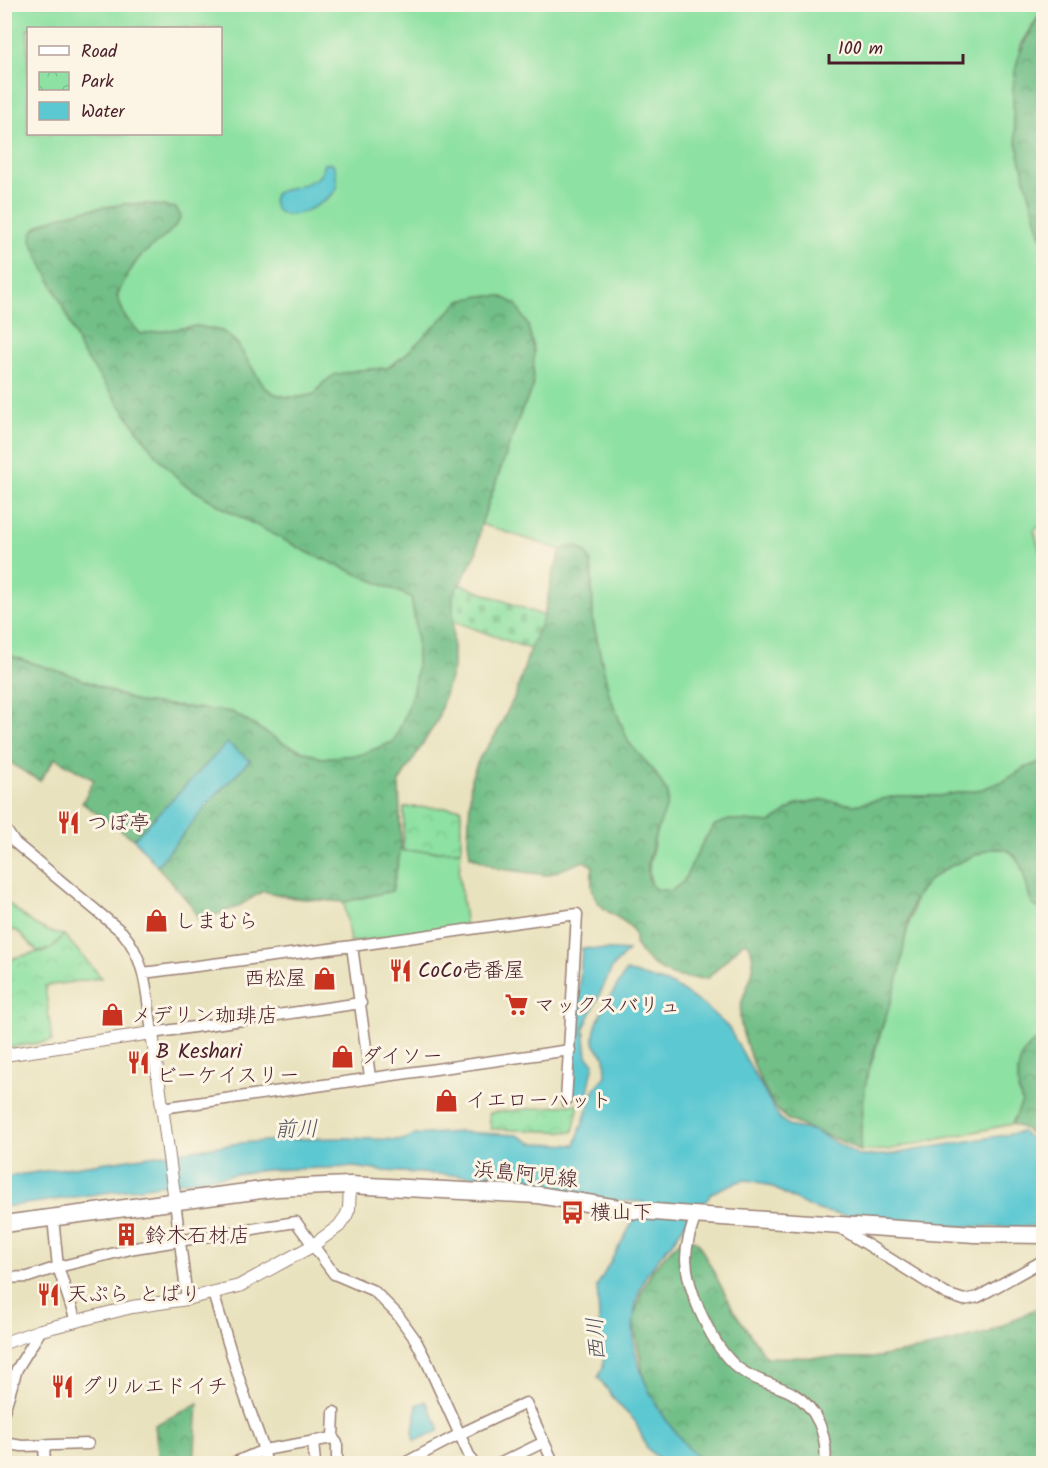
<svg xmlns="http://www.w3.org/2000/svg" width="1048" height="1468" font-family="Kalam,'Klee One',sans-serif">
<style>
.grass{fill:#8de1a2;stroke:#6c8066;stroke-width:1.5;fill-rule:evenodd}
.forest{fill:url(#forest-crowns);stroke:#5e6f5a;stroke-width:1.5}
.cemetery{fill:url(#cemetery-stones);stroke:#6c8066;stroke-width:1.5}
.park{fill:url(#park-crowns);stroke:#6c8066;stroke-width:1.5}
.water{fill:#5bc8d2;stroke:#52747e;stroke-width:1.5}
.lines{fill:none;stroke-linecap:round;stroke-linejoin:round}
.minor-casing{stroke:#9a8074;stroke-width:13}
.tertiary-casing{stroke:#9a8074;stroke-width:14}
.primary-casing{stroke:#9a8074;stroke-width:19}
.minor{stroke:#fff;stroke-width:10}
.tertiary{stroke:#fff;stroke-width:12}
.primary{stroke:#fff;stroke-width:16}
.labels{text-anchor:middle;stroke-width:6;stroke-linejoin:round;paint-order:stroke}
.poi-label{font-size:21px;fill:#4a1f2b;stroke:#fcf5e5;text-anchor:start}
.street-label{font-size:21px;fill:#4a1f2b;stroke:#fcf5e5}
.water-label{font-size:22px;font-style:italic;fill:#4f525d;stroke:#fcf5e5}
</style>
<defs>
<pattern id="forest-crowns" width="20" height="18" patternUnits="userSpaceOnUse" patternTransform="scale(1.5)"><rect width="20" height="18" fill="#72bf88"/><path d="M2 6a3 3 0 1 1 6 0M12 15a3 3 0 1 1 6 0" fill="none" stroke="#609b6f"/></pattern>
<pattern id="cemetery-stones" width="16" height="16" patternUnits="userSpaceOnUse" patternTransform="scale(1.5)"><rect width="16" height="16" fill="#8de1a2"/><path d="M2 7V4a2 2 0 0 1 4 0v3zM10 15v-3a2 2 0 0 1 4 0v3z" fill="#7bc18c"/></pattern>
<pattern id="park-crowns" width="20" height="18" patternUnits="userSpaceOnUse" patternTransform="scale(1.5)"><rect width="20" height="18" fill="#8de1a2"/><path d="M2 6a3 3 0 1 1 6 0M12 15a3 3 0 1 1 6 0" fill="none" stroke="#7bc18c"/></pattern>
</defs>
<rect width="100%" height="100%" fill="#fcf5e5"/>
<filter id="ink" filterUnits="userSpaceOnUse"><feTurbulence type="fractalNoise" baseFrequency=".0167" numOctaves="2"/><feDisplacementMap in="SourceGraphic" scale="12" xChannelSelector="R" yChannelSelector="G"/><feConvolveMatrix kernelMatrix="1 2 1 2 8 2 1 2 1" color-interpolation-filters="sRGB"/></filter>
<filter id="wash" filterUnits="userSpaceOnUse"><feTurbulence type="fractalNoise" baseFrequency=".008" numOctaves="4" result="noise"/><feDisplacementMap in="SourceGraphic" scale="24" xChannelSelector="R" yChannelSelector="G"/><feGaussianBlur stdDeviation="1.35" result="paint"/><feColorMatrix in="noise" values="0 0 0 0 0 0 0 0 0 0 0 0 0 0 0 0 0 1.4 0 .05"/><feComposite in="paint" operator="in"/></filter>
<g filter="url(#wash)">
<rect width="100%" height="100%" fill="#e9e2be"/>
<path class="grass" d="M5,5h1038v9l-5,3 -17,28 -7,41 -1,31 9,47 21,79 1,281 -10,6 9,32v199l-18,7 -21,13 -22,8 -43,7h-42l-43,9 -31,-5 -26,4 -27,19 -41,-3 -25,20 -21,42 -12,9 -17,-2c-11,-23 0,-33 1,-55 1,-21 0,-42 -1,-63l-25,-28 -20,-49 -16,-73 -1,-52 -25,-22 -6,3 -80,-26 40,-112 12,-25 -129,-31 -17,12 -29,2 -35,13 -8,11 -14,3h-14l-12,-3 -11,-7 -28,-45 -14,-11 -25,-5 -56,9 -16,-18 -8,-21 8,-17 13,-20 42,-40 -4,-11 -29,-4h-23l-58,109 15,38 101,132 45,27 84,44 100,43c11,57 9,93 -18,145l-34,13 -38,3 -38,-15 -51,-31 -95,-10 -63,-26 -69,-22zM28,28h192v106h-192z
M401,848l3,3h57l-2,23 7,54 -116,14 -6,-40 48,-11z
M989,849c7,0 16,-1 23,3 11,8 16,40 20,53l11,6 1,127 -8,3 -18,49 4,12 -10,22 -125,26 -27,1 5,-67 35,-114 3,-23 13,-50 12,-16 21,-14z
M4,899c17,16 36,33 60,36l-13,14 -14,2 -21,-21 -11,2z"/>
<path class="forest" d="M1043,14v229c-17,-63 -51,-151 -13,-211 4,-7 7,-14 13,-18z
M124,204h23l29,4 5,8c-7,18 -30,29 -43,43 -9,11 -15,25 -21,37l8,21 16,17 56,-8 25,5 14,11 28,45 11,7 12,3h14l14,-3 8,-11 11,-8 24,-5 29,-2 17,-12 56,-55 20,-5h21l15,8 12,21 6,25 -1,37 -12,25 -40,112 -5,31 -23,41v72l-16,53 -38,61 2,66 -9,43 -48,11 -50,-4 -31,-7 -26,16 -38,14 -8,-16 -34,-39 54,-66 39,-40 -23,-16 -93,95 -52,-36 12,-23 -39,-22 -15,23 -22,-13 -13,-10 -1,-104 70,22 63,26 95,10 51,31 38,15 38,-3 34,-13c27,-52 29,-88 18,-145l-100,-43 -84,-44 -45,-27 -28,-30 -73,-102 -15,-38 -35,-72c0,-7 3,-13 9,-16 22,-13 59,-17 84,-21z
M575,546c9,4 13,7 16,16l2,59 16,73 20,49 25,28 14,22 -1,13 -12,30 -7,28v13l6,12 17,2 12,-9 21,-42 11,-15 14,-5 41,3 27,-19 26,-4 31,5 43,-9h42l43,-7 22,-8 21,-13 18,-7v150l-11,-6c-9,-27 -10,-71 -52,-52 -23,10 -49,19 -63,42 -10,16 -13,55 -17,75 -9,38 -27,74 -34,113 -5,22 -4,46 -6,68 -22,-14 -48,-19 -71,-31 -20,-9 -50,-84 -49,-106 1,-29 22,-36 9,-70l-5,-2 -36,36c-32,3 -55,-6 -73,-34 5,-35 -53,-19 -42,-78l-9,-5 -37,14 -47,-6 -30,-13 -2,-16 3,-62 9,-21 15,-21 21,-42 14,-45 14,-33 8,-39 9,-27z
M1043,1038h1l-1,106 -18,-15 -13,-5 10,-22c-8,-24 -6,-55 21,-64z
M687,1236l11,6 36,69 32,46 106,1 56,-10 59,-15 52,-26h4v156h-343l-36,-40 -20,-43 -11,-60 9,-29 11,-22 19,-21z
M198,1404l-4,59h-35l-4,-38z"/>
<path class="cemetery" d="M459,584l85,32 -14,33 -77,-28v-25z"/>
<path class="park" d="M404,807l57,1v43h-58z
M64,935l38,43 -57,8 7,55 -47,7v-46l6,-6 -6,-11v-18l9,-9 37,-9z
M579,1104l-6,28 -82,-3 -2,-16z"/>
<path class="water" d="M332,163c4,4 3,6 4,12 0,5 3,10 0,15 -8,12 -51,38 -61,17 -3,-5 -2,-9 1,-14 11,-5 38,-9 45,-19 2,-3 1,-7 3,-10z
M227,743l23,17 -39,40 -54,66 -23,-27z
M582,948l46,3 -16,17 -28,60 3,28 7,7 -7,33 -15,-1z
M626,971l47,14 33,22 22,20 52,92 12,8 23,4 45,25 27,-1 135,-23 21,17 1,77c-71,3 -153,0 -222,-15 -26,-6 -48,-29 -76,-31 -5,0 -29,10 -34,13 -3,3 -5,8 -9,11 -3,3 -8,3 -11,7 -3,5 -5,11 -9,16 -11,18 -28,32 -38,51 -33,68 10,138 58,185l-39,1 -17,-16 -12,-27 -17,-17 -20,-27 5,-10 1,-16 -4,-17 -3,-48 47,-84 -55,-3 -11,-7 -34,-5 -36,-9 -125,-7 -30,-4 -87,3 -261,37 -1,-30 237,-34 50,-4 51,-1 61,2 12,-5 44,-3 58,3 15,8 43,2 20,-57 11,-12 -1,-19c-4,-5 -11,-9 -11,-16 -2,-21 22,-52 32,-70z
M426,1401l13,26 -1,4 -23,10 -2,-9 4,-27z"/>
</g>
<g filter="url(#ink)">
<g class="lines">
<defs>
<path id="minor" d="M4,827l10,15 108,90c25,28 25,66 30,101l209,-30
M352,946l18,131
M143,973l209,-27 225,-32 -11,187
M162,1108l408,-58
M175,1201l12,98
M696,1215c-5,15 -10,28 -10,44 1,32 27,89 52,109 16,13 37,16 54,25 25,14 36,43 33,71
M53,1218l5,49 18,54
M839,1227l107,67 18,6 14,-3 66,-37
M4,1278l24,-1 30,-10 77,-19 161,-26 38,52 40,17 23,23 18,25 12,23 46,102
M213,1293l28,92 23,65 2,14
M4,1411l13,-42 24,-39
M333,1438l4,5v21
M313,1441l2,23
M4,1443l18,3 66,-2
M44,1445l1,19
M231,1464l33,-14 69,-12 1,-26
M403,1464l57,-30 66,-31 28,61
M499,1464l45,-22"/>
<path id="tertiary" d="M4,1055l148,-22 23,168
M4,1343l37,-13 91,-23 55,-8 52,-13 73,-40 27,-20 7,-10 3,-7 1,-24"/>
<path id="primary" d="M4,1224l273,-36 73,-3 188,10 92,15 62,5 283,19 69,1"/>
</defs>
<use href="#minor" class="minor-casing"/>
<use href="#tertiary" class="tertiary-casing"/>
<use href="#primary" class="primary-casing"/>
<use href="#minor" class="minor"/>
<use href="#tertiary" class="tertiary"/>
<use href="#primary" class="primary"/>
</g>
</g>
<defs>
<symbol id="restaurant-bare" viewBox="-9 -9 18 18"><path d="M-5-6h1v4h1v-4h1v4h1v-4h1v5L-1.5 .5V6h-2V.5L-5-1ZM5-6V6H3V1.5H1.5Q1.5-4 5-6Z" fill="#c8321e" stroke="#fcf5e5" stroke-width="2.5" paint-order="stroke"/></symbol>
<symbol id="shop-bare" viewBox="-9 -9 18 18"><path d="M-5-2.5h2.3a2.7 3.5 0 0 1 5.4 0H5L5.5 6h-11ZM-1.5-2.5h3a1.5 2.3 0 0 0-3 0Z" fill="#c8321e" stroke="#fcf5e5" stroke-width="2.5" paint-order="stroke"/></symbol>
<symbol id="supermarket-bare" viewBox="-9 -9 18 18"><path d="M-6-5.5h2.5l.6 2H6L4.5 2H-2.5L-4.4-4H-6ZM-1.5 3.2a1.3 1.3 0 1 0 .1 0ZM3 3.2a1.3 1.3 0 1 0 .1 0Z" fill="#c8321e" stroke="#fcf5e5" stroke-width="2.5" paint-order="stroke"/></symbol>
<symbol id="bus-bare" viewBox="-9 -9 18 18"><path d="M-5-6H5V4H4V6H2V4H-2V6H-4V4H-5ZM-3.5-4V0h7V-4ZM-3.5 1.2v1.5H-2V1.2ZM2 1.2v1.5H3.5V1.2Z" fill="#c8321e" stroke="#fcf5e5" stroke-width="2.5" paint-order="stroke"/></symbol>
<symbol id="building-bare" viewBox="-9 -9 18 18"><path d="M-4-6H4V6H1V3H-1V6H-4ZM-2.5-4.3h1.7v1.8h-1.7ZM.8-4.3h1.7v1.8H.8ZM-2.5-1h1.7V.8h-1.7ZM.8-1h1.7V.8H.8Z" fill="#c8321e" stroke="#fcf5e5" stroke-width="2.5" paint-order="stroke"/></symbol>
</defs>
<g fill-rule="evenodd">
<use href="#restaurant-bare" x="52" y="806" width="33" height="33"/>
<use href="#shop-bare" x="140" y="904" width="33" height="33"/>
<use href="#restaurant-bare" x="384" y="954" width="33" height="33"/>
<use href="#shop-bare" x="308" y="962" width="33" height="33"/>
<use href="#supermarket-bare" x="500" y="988" width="33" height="33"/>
<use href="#shop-bare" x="96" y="998" width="33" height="33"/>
<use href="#shop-bare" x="326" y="1040" width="33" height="33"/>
<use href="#restaurant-bare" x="122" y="1046" width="33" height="33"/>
<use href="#shop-bare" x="430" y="1084" width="33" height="33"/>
<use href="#bus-bare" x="556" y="1196" width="33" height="33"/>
<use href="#building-bare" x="110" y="1218" width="33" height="33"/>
<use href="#restaurant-bare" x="32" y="1278" width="33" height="33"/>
<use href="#restaurant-bare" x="46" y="1370" width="33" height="33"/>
</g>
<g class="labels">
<g class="poi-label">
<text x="87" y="830">つぼ亭</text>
<text x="175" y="928">しまむら</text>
<text x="418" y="977">CoCo壱番屋</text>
<text x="307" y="985" text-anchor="end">西松屋</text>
<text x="534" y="1012">マックスバリュ</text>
<text x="131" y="1022">メデリン珈琲店</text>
<text x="156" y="1058">B Keshari<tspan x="156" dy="24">ビーケイスリー</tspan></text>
<text x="361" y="1063">ダイソー</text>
<text x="465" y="1107">イエローハット</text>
<text x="590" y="1219">横山下</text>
<text x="145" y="1242">鈴木石材店</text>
<text x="67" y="1301">天ぷら とばり</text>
<text x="81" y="1393">グリルエドイチ</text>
</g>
<g class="street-label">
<text transform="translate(526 1174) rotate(6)" y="7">浜島阿児線</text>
</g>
<g class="water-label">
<text transform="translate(296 1128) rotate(-1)" y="8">前川</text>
<text transform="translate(595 1339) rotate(-94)" y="8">西川</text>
</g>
</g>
<rect width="1048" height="1468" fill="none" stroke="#fcf5e5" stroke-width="24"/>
<rect x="27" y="27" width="195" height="108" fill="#fcf5e5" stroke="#b59f9b" stroke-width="1.5"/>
<rect x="39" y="46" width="30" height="9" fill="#ffffff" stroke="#b59f9b" stroke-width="1.5"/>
<text x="81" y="57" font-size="18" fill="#4a1f2b">Road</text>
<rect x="39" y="72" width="30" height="18" fill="url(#park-crowns)" stroke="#b59f9b" stroke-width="1.5"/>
<text x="81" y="87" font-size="18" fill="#4a1f2b">Park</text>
<rect x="39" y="102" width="30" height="18" fill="#5bc8d2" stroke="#b59f9b" stroke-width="1.5"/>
<text x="81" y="117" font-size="18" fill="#4a1f2b">Water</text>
<path d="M829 54v9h134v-9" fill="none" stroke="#4a1f2b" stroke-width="3"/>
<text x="838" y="54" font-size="18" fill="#4a1f2b" stroke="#fcf5e5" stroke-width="4.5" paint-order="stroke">100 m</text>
</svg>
